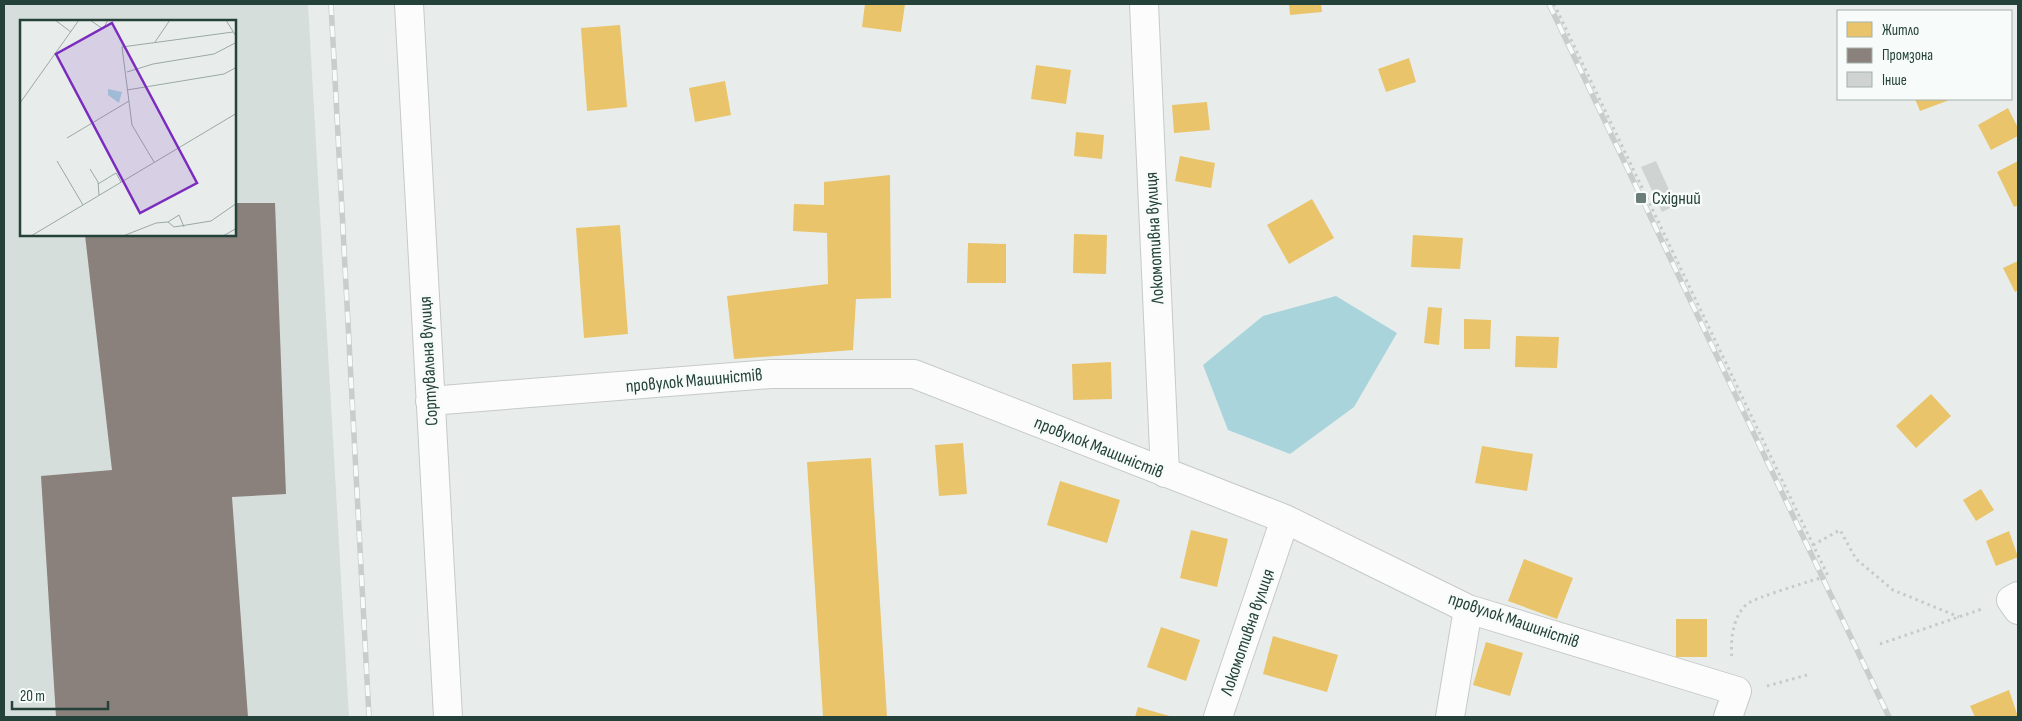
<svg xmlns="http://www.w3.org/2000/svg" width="2022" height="721" font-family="'Sofia Sans Condensed',sans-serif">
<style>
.built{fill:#d6dedb;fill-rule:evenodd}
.water{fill:#a9d4db}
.homes{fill:#e9c46a}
.industry{fill:#8a817c}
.building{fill:#cfd4d2}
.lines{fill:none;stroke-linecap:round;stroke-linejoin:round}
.street-casing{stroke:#c5cac8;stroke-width:30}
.path{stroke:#c3ccca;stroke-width:3;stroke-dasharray:2.5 4;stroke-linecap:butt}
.street{stroke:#fcfcfc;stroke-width:28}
.rail-casing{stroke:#c9cdcc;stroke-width:5.5}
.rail{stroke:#f7fbf9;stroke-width:4;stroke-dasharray:11;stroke-linecap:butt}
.poi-dot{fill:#697e78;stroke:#f7fbf9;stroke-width:2}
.labels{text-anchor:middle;stroke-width:5;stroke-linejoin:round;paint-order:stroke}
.poi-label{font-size:18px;fill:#24423a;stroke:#f7fbf9;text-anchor:start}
.street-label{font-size:18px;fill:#24423a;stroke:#f7fbf9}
.inset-road{fill:none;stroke:#9aa9a4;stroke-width:1}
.view{fill:#7b2cbf;fill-opacity:0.15;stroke:#7b2cbf;stroke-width:2.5}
.inset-edge{fill:none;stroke:#24423a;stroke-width:2.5}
</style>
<rect width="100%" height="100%" fill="#e8edeb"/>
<path class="built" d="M4,4h304l41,713h-345zM21,21h214v214h-214z"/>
<path class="water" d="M1336,296l61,37 -43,74 -64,47 -62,-24 -25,-65 60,-49z"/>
<path class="homes" d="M865,4h40l-4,28 -39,-5z
M1289,4h32l1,8 -32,3z
M620,25l7,82 -40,4 -6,-83z
M1409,58l7,24 -30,10 -8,-23z
M1036,65l35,5 -5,34 -35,-5z
M725,81l6,34 -36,7 -6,-34z
M1915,99h37l-32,12z
M1207,102l3,28 -36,3 -2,-28z
M2008,108l10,20v8l-27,14 -13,-25z
M1076,132l28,3 -2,24 -28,-3z
M1180,156l35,7 -4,25 -36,-7z
M2018,161v44l-4,2 -17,-35z
M890,175l1,123 -35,1 -3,51 -119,9 -7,-63 101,-12 -1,-51 -34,-2 1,-27 30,1v-23z
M1312,199l22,39 -45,26 -22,-39z
M620,225l8,109 -44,4 -8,-110z
M1074,234l33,1 -1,39 -33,-1z
M1413,235l50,3 -3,31 -49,-2z
M968,243l38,1v39h-39z
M2018,261v29l-3,2 -12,-24z
M1428,307l14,1 -3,37 -15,-2z
M1464,319l27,1 -1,29h-26z
M1516,336l43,1 -2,31 -42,-1z
M1111,362l1,37 -39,1 -1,-36z
M1931,394l20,22 -35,32 -20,-22z
M963,443l4,51 -28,2 -4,-51z
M1482,446l51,8 -6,37 -52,-8z
M871,458l16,259h-64l-16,-255z
M1060,481l60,19 -13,43 -60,-18z
M1981,489l13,21 -18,11 -13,-21z
M1191,530l37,9 -11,48 -37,-9z
M2009,531l9,26 -22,9 -10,-25z
M1524,559l49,19 -16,41 -49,-18z
M1676,619h31v38h-31z
M1161,627l39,13 -14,41 -39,-14z
M1273,636l65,19 -11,37 -64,-18z
M1486,642l37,11 -13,43 -37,-11z
M2009,690l9,27h-43l-5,-11z
M1138,707l35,10h-38z"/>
<path class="industry" d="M235,203h40l11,291 -54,3 16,220h-192l-15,-241 71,-6 -27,-235h150z"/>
<path class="building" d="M1656,161l20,44 -14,7 -21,-45z"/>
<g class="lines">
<defs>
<path id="street" d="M409,4l39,713
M1144,4l21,469
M430,401l341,-27h143l371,145 183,90 269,82 -9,26
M2018,596l-7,4 7,10
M1218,717l67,-198
M1450,717l18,-108"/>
</defs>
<use href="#street" class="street-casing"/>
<path class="path" d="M1554,4l274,572c-12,3 -74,22 -81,28 -14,12 -17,36 -15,54
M1813,545l27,-15 16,29 37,31 66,27
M1880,644l102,-35
M1767,686l40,-11"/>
<use href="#street" class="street"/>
<defs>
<path id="rail" d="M331,4l38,713
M1549,4l340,713"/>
</defs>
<use href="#rail" class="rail-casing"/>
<use href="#rail" class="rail"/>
</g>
<rect class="poi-dot" x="1635" y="192" width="12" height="12" rx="2.5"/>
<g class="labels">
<g class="poi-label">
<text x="1652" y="204">Східний</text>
</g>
<g class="street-label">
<text transform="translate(1154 238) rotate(-93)" y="6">Локомотивна вулиця</text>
<text transform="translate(428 361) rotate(-93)" y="6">Сортувальна вулиця</text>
<text transform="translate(694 380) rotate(-5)" y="6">провулок Машиністів</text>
<text transform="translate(1099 447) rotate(22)" y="6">провулок Машиністів</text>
<text transform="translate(1514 620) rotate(19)" y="6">провулок Машиністів</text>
<text transform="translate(1247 632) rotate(-71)" y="6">Локомотивна вулиця</text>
</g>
</g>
<g transform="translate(20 20)">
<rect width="216" height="216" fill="#e8edeb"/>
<path d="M88,69l14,3 -3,11 -11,-8z" fill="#a9d4db"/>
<path class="inset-road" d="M35,0l16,12M70,0l13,9 5,-9M206,0l11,18M135,22l15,-22M107,52l26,-8 61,-10 23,-12M107,70l97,-16 13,-7M0,83l59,-83M47,118l62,-37M37,141l26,44M134,142l-22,-37 -10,-78 111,-15M70,149l8,13 1,13M78,164l18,-11 5,9M148,202l11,-7 5,12M11,216l206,-123M103,216l33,-13 12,-1 6,5 37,-6 26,-18M203,216l14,-8"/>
<path class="view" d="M92,3l85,160 -57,30 -84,-159z"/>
<rect width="216" height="216" class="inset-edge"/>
</g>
<rect width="2022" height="721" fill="none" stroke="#24423a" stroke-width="10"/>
<rect x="1837" y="10" width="175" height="90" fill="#f7fbf9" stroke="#a3b1ad"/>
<rect x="1847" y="22" width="25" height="15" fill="#e9c46a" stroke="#a3b1ad"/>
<text x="1882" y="35" font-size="15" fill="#24423a">Житло</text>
<rect x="1847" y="48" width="25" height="15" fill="#8a817c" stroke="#a3b1ad"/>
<text x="1882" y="60" font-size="15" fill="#24423a">Промзона</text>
<rect x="1847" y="72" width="25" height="15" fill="#cfd4d2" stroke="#a3b1ad"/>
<text x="1882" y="85" font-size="15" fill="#24423a">Інше</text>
<path d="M12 701v8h96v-8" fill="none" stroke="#24423a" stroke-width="2.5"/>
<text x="20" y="701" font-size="15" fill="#24423a" stroke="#f7fbf9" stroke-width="4" paint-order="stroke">20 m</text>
</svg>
